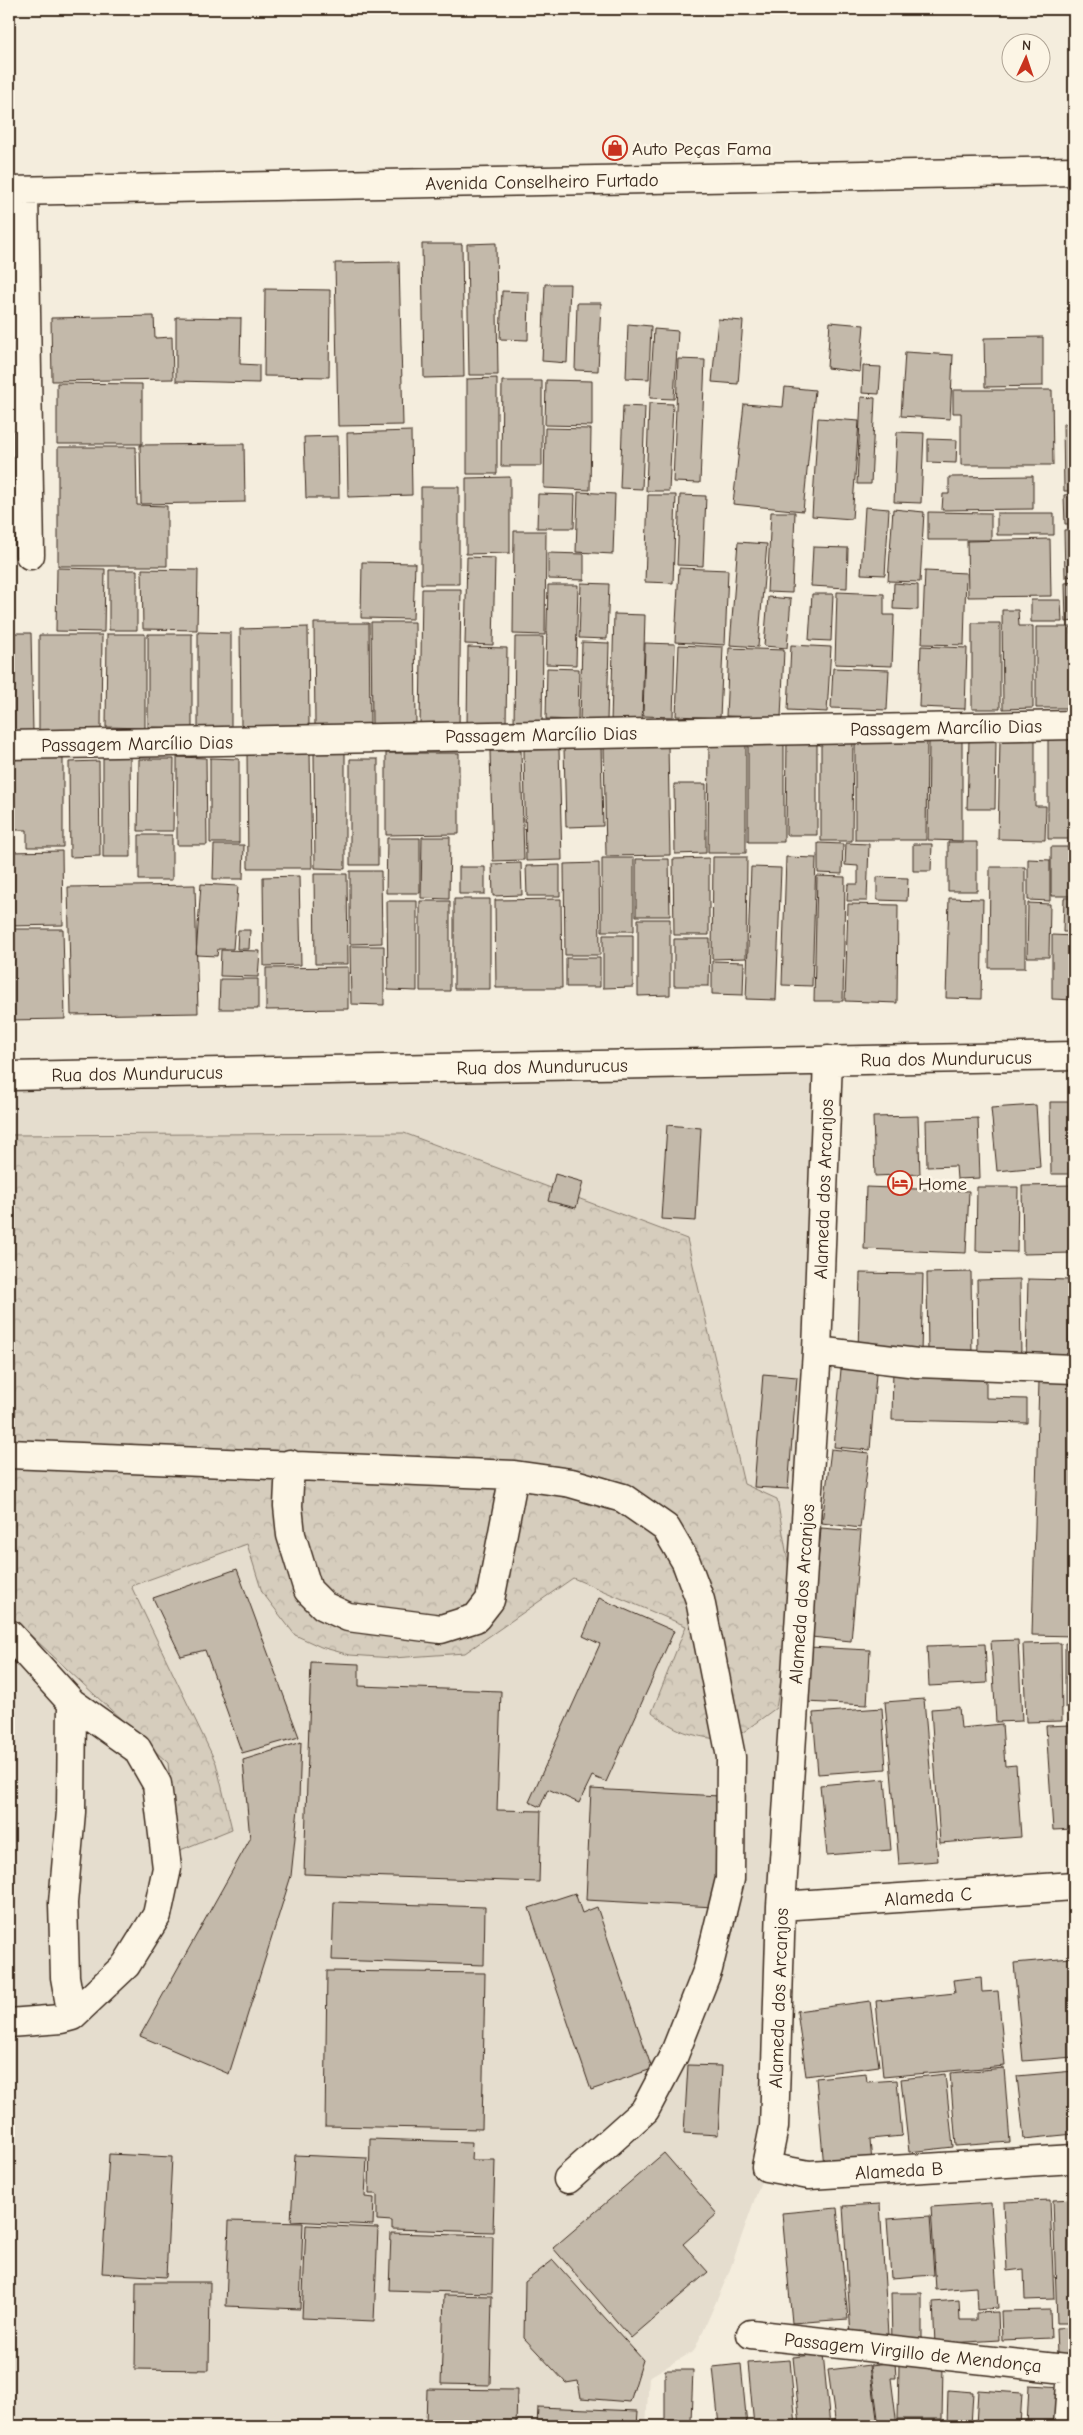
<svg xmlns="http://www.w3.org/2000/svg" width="1083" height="2435" font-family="'Comic Neue',sans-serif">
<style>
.built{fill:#e5ddce}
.forest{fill:url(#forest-crowns);stroke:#887c6e}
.building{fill:#c3b9aa;stroke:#3b2a1e}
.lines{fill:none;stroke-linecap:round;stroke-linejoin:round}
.minor-casing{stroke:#3b2a1e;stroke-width:31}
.minor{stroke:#fcf5e5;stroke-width:28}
.labels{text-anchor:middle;stroke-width:5;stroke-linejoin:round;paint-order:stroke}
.poi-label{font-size:19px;fill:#3b2a1e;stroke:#fcf5e5;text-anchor:start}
.street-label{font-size:19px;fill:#3b2a1e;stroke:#fcf5e5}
</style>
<defs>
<pattern id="forest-crowns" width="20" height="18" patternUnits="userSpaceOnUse" patternTransform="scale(1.25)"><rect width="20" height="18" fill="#d6cdbd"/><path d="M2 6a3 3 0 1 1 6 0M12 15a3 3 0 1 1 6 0" fill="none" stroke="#b9b0a2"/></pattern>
</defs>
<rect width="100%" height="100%" fill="#f4eddd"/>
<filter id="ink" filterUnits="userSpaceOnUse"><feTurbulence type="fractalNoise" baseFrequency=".02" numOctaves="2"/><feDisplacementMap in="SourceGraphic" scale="10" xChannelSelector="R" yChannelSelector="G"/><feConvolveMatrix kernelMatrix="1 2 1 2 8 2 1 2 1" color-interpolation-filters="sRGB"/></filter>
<g filter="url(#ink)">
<path class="built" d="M828,1060l-62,1107 -38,108 -34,76 -45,26 -3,49h-637v-1350z"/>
<path class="forest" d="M404,1133l283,106 57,245 33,15 18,103 -19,106 -45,33c-36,-5 -51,-6 -79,-29l34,-86 -113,-48 -108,75 -72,5 -43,-3 -29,-8 -26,-12 -33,-43 -15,-48 -116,42 85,177 16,66 -54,22 -10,-88 -159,-148v-480z"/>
<path class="building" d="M496,243l2,132h-29l-2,-131z
M422,244h40l2,133 -40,1z
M399,262l4,163 -65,1 -3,-163z
M545,284h25l-3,79 -25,-2z
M265,289l65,1 -1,87 -65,-1z
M502,291l27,1 -1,48 -28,-1z
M577,303h24l-3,68 -23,-1z
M154,316l1,22 17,-1 1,42 -121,2 -1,-63z
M176,317l65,1 -1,46 19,1v18l-83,-2z
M718,319l25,2 -5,63 -26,-2z
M830,322l34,3 -4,47 -33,-4z
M628,324l23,2 -2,53 -23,-1z
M654,329l24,2 -4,68 -24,-1z
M1043,337v49l-58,1 -1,-49z
M905,352l48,3 -3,64 -49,-3z
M678,359l27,1 -5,123 -27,-1z
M863,366l18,1 -2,27 -17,-1z
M497,378v96h-30v-95z
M546,380l46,1v45l-47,-1z
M502,381h40v85h-41z
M57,383l85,1v60h-85z
M785,387l30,3 -12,121 -70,-7 11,-100 39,3z
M953,390h99l1,75h-92v-52h-8z
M861,397l14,1 -4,86h-14z
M649,403l24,1 -4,87h-23z
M623,406l22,1 -3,82 -22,-1z
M818,418l41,3 -7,98 -40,-3z
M1063,424h11v67h-10z
M545,428l46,1 -1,61 -46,-2z
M411,431l1,64 -64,2 -1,-64z
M897,432l27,1 -3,70 -27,-1z
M338,436l1,62h-33l-2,-61z
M928,439l29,1 -1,23 -28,-1z
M244,444l1,58 -104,2 -1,-59z
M58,447h78l1,58 30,1v60h-109z
M1033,476v33l-91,1 1,-16h6v-17z
M510,477v76l-44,1v-76z
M421,487h38v97h-38z
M578,492l37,2 -2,60 -37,-2z
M538,494l37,1 -1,33h-37z
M1074,494v30h-9l-1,-29z
M648,495h28l-3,88 -28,-1z
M680,495l26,1 -3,70 -26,-1z
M865,507l24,2 -4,66 -24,-1z
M893,509l31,3 -4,70 -32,-1z
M771,512h24l-3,81 -25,-1z
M928,512l63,1v27h-63z
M997,513h57v22h-57z
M1074,529v47l-9,1 -1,-47z
M514,531h32l-1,104 -32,-1z
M1050,539l1,57 -83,1 -1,-56z
M738,542l29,2 -9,103 -28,-2z
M813,547l35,1 -1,40 -36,-2z
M548,553l36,1v26l-36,-1z
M467,557l28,1 -2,87 -28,-1z
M362,562l53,1 -2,56 -52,-1z
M57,568l48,1 -1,63 -48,-1z
M679,568l49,2 -3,75 -50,-3z
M142,569l56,1 -1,60 -54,-1z
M109,570h28v60h-28z
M925,571l41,2 -2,72 -42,-1z
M1074,582v39l-8,1 -1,-39z
M581,583l28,1 -2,55 -28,-1z
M894,583l24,2v25l-25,-1z
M548,585h30l-2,80 -30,-1z
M422,589h39l-2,138 -39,-1z
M837,592l47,2v21h10l-2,51 -57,-2z
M812,594h21l-2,47 -22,-1z
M768,597l23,2 -4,49 -23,-2z
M1031,600h30l1,22h-31z
M1002,610h16l1,16h14v82l-30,1z
M614,614l31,1 -3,108 -31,-1z
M371,622h44l1,103h-44z
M314,623h55l1,102 -55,1z
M972,623h28v86h-28z
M308,627l1,98 -68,1 -1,-97z
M1036,627h36v81h-36z
M198,632l33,1v94h-33z
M9,633h22l2,100 -24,1z
M107,634h38v94l-39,-1z
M148,634h44v94l-44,-1z
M39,635h63l-1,95h-62z
M515,637h28l-1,88h-28z
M582,642l27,1 -2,78 -27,-1z
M645,643l30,1 -2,73 -30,-1z
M679,645l44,2 -3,71 -44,-2z
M791,645l40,2 -4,65 -39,-2z
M921,646l46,2 -2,61 -46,-2z
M468,647l39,1 -1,78 -39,-1z
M729,648l55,2 -3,68 -55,-2z
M547,668l32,1 -1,51 -32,-1z
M833,668l56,2 -2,40 -56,-2z
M787,737h30v98h-31z
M821,737h32l-1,104h-31z
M855,738l72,1 -1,101h-71z
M962,738v103l-34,-1 1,-101z
M969,739h27l-1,70h-28z
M1000,739l35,1v66h11l-1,34 -47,-1z
M1071,739v67h3v33h-26v-99z
M748,742h36v100h-36z
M709,744h37v109h-38z
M668,745l2,110 -64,1 -2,-109z
M601,747l2,79 -37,1 -2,-79z
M559,749l3,111 -36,1 -2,-111z
M490,751h31l3,109 -31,1z
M310,752l2,116h-64l-1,-115z
M345,752v117l-30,-1 -1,-115z
M386,753h73v81l-73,1z
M103,757h27l1,100h-28z
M177,757l29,1 1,87h-30z
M9,758h54v89h-36v-17h-18z
M210,758l29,1v84h-29z
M139,759h35l-1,72h-35z
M350,759h28v106h-28z
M99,761l1,95 -30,1 -1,-95z
M674,784h32v69l-31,1z
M139,835h33v45h-33z
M422,837h28l-1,62 -28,-1z
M387,838h33v55h-34z
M948,842h29v49h-29z
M818,843l25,1 -1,30 -24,-1z
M846,843l23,1 -2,57h-20l1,-17h10v-18l-13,-1z
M913,844h19l-1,27h-18z
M214,845h30l-1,34h-30z
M1051,847h20v49h-20z
M62,851l1,74 -54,1v-74z
M713,857h34l-1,101 -34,1z
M786,857l30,1 -4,128 -30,-1z
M602,858h32v73h-32z
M709,858v77h-35l-1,-76z
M636,859h33l1,57h-34z
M1028,859l22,1v41l-22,-1z
M521,863l1,32 -29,1 -1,-32z
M599,863l1,92h-35l-1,-91z
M560,865v31h-33l-1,-30z
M459,867h26v27h-26z
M751,867l30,1 -5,132 -30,-1z
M990,867h35v101h-36z
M350,871h31l1,72 -32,1z
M314,874h33l1,90h-33z
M299,876l2,89 -37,1 -1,-89z
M817,876l28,1 -2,124h-29z
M877,877l31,1 -1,23 -30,-1z
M201,884l37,2 -5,63h-15l-1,7 -21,-1z
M195,885l3,128 -127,2 -3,-128z
M949,898l34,1 -2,100 -35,-1z
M1064,898h10v34h-11z
M454,899h36v90h-36z
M561,899l1,89h-66l-1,-88z
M387,901h30v90l-29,-1z
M420,901h30v90h-30z
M1028,903l22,1 -1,53h-22z
M848,904l50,1 -1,98 -52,-2z
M638,919h32v76l-32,1z
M9,929h54l2,90 -56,1z
M238,930h12l-1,19h-12z
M603,935h30v52l-30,1z
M1052,935l22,1v64l-22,-1z
M674,939h36l-1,47h-35z
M350,946h34v59l-33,-1z
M221,950l39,1 -2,26 -38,-1z
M566,958h34v29h-34z
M712,961l32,1 -1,33 -31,-1z
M348,967v42l-82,1v-42z
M220,979h38v30h-39z
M1050,1102h24v72h-23z
M1036,1105l4,62 -43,4 -6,-63z
M918,1116l2,58 -45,2 -2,-59z
M978,1118l2,60 -23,1 -1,-13 -29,1 -1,-47z
M667,1125l34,3 -5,93 -35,-2z
M555,1174l28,8 -7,26 -28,-7z
M1074,1185v68l-51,1 -1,-68z
M866,1187l103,4 -3,62 -102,-4z
M977,1187h41l-1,65 -41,-1z
M971,1272l1,84h-44l-1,-83z
M860,1273l63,1 -2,79 -63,-1z
M1020,1279l1,79h-43l-1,-78z
M1028,1279l42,1 -2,82 -42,-2z
M842,1358l35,3 -7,89 -36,-3z
M893,1367l93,2v29l41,1v24l-135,-3z
M763,1374l34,3 -9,112 -34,-2z
M1039,1381l35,1v254l-42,-1z
M831,1449l38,4 -9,75 -38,-5z
M821,1528l40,3 -10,110 -40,-4z
M237,1569l62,168 -57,16 -37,-103 -24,6 -28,-58z
M599,1598l75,33 -68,151 -14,-6 -13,27 -31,-14 -8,18 -11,-5 71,-158 -17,-8z
M1018,1640l4,81 -26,1 -5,-81z
M1061,1643l1,78 -36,1 -3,-78z
M1065,1643h9v64h-9z
M985,1644l2,39 -58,3 -2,-40z
M808,1647l62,3 -3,55 -62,-3z
M311,1662l48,2v22l142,5 -4,119 44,1 -2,71 -235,-8z
M924,1699l14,162 -39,3 -14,-162z
M959,1707l2,21 41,-4 3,42 11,-1 5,72 -81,6 -9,-134z
M882,1708l4,61 -68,5 -5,-61z
M1069,1713h5v116l-21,1 -7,-104 24,-1z
M301,1742l-2,57 -8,77 -62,198 -89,-38 110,-197 -7,-79z
M885,1779l6,71 -64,5 -7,-70z
M591,1789l128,7 -5,111 -128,-7z
M575,1893l7,20 15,-6 55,162 -61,21 -62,-182z
M334,1902l151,5 -1,58 -152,-5z
M1071,1958l3,41v58l-51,4 -9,-98z
M327,1971l158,2 -3,156 -157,-3z
M981,1977l1,15 16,-1 7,75 -122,11 -7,-76 79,-8 -2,-13z
M870,2001l9,65 -73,10 -9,-65z
M688,2065l34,1 -4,69 -34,-2z
M1004,2068l6,74 -54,4 -6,-73z
M1074,2071v63l-50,5 -7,-63z
M866,2073l1,9 30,-2 5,56 -32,3 2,24 -48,4 -8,-89z
M945,2074l8,73 -44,5 -8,-73z
M370,2139l102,3 -1,18h24l-2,72 -101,-3v-8l-15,-1v-26h-8z
M664,2153l53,61 -34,30 25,28 -77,66 -78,-90z
M109,2154l63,3 -6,120 -64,-4z
M295,2155l72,3 -2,39 9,1 -1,27 -82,-4z
M1074,2199v124h-17l-4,-123z
M1050,2200l4,99 -29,1 -1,-31 -17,2 -3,-69z
M991,2203l7,105 -21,2 -1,-23 -40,3 -5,-83z
M880,2204l8,131 -37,2 -8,-131z
M837,2208l11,111 -56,4 -10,-110z
M930,2216l4,59 -43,3 -4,-59z
M229,2221l74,2 -3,86 -74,-3z
M306,2225l72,3 -4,93 -72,-3z
M391,2233l102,3 -1,57 -103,-3z
M553,2260l90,100 -13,42 -49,-4 -3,-17 -12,2 -42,-45 1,-56z
M136,2282h74l-1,88 -74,-1z
M891,2293h31v50h-30z
M444,2295l48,1 -2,89 -49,-1z
M959,2300l1,20h16v-7l22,-1 1,28 -64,4 -2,-42z
M1050,2310l1,28 -49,2 -1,-29z
M1074,2327v27l-17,1 -1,-27z
M823,2354l7,72h-30l-7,-69z
M790,2360l6,66h-42l-6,-63z
M895,2362l1,16h-5l6,48h-18l-8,-61z
M741,2364l6,62h-28l-6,-59z
M899,2364l44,1 -1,54h-44z
M870,2365l8,61h-42l-8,-56z
M665,2370h28l-2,51 -26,-1z
M1029,2385l35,2 -2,39h-35z
M427,2389l90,1 -1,36h-90z
M948,2390l25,2 -2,34h-24z
M978,2390l44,3 -2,33h-44z
M538,2407l100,4 -1,15h-100z
M907,2424l37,1v1h-37z"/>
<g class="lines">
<defs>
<path id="minor" d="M9,191l1065,-20
M24,191l6,364
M9,745l1065,-20
M828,1060l-11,291 -36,555 -7,221 -8,40 43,8 265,-16
M9,1076l1065,-20
M817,1351l100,12 157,6
M9,1454l505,21 57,8 52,15 43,30 20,34 14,38 31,157 -1,122 -22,90 -34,86 -29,55 -77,69
M290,1464l-2,42 3,29 17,55 16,16 24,11 93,12 35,-11 14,-18 24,-125
M9,1634l63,69 65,46 20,35 10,84 -10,47 -31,50 -54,51 -11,3 -52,4
M72,1703l-1,109 -8,91 2,74 7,39
M781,1906l293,-20
M751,2334l323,36
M1068,2426l4,-56"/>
</defs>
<use href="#minor" class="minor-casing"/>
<use href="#minor" class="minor"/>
</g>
</g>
<defs>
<symbol id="shop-ring" viewBox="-11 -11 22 22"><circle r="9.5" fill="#fcf5e5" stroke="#c8321e" stroke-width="1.5"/><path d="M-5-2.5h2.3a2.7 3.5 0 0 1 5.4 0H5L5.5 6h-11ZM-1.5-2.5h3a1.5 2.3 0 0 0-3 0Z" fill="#c8321e"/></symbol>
<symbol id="hotel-ring" viewBox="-11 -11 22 22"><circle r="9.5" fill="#fcf5e5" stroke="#c8321e" stroke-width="1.5"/><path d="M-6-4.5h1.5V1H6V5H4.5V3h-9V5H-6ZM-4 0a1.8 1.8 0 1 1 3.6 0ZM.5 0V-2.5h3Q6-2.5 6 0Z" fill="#c8321e"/></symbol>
</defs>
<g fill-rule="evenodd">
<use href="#shop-ring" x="601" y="134" width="28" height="28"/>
<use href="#hotel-ring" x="886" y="1169" width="28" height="28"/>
</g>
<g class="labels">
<g class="poi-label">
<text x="632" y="155">Auto Peças Fama</text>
<text x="918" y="1190">Home</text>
</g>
<g class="street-label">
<text transform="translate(542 181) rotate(-1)" y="7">Avenida Conselheiro Furtado</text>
<text transform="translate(946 727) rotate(-1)" y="7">Passagem Marcílio Dias</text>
<text transform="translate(541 734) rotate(-1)" y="7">Passagem Marcílio Dias</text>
<text transform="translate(137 743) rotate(-1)" y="7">Passagem Marcílio Dias</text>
<text transform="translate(946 1058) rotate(-1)" y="7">Rua dos Mundurucus</text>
<text transform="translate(542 1066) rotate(-1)" y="7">Rua dos Mundurucus</text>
<text transform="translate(137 1073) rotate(-1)" y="7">Rua dos Mundurucus</text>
<text transform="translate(823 1189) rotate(-88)" y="7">Alameda dos Arcanjos</text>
<text transform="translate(801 1594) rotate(-86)" y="7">Alameda dos Arcanjos</text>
<text transform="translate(928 1896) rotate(-4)" y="7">Alameda C</text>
<text transform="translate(778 1998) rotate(-88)" y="7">Alameda dos Arcanjos</text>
<text transform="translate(899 2170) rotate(-3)" y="7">Alameda B</text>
<text transform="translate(913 2352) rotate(6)" y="7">Passagem Virgillo de Mendonça</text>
</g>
</g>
<rect width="1083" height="2435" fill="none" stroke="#fcf5e5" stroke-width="30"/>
<rect x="15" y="15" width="1053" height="2405" fill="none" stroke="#3b2a1e" stroke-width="2" filter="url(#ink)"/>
<g transform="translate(1026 58) rotate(3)"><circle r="24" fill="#fcf5e5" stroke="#afa495"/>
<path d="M0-4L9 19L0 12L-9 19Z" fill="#c8321e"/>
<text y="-8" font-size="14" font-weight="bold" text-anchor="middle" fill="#3b2a1e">N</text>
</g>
</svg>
